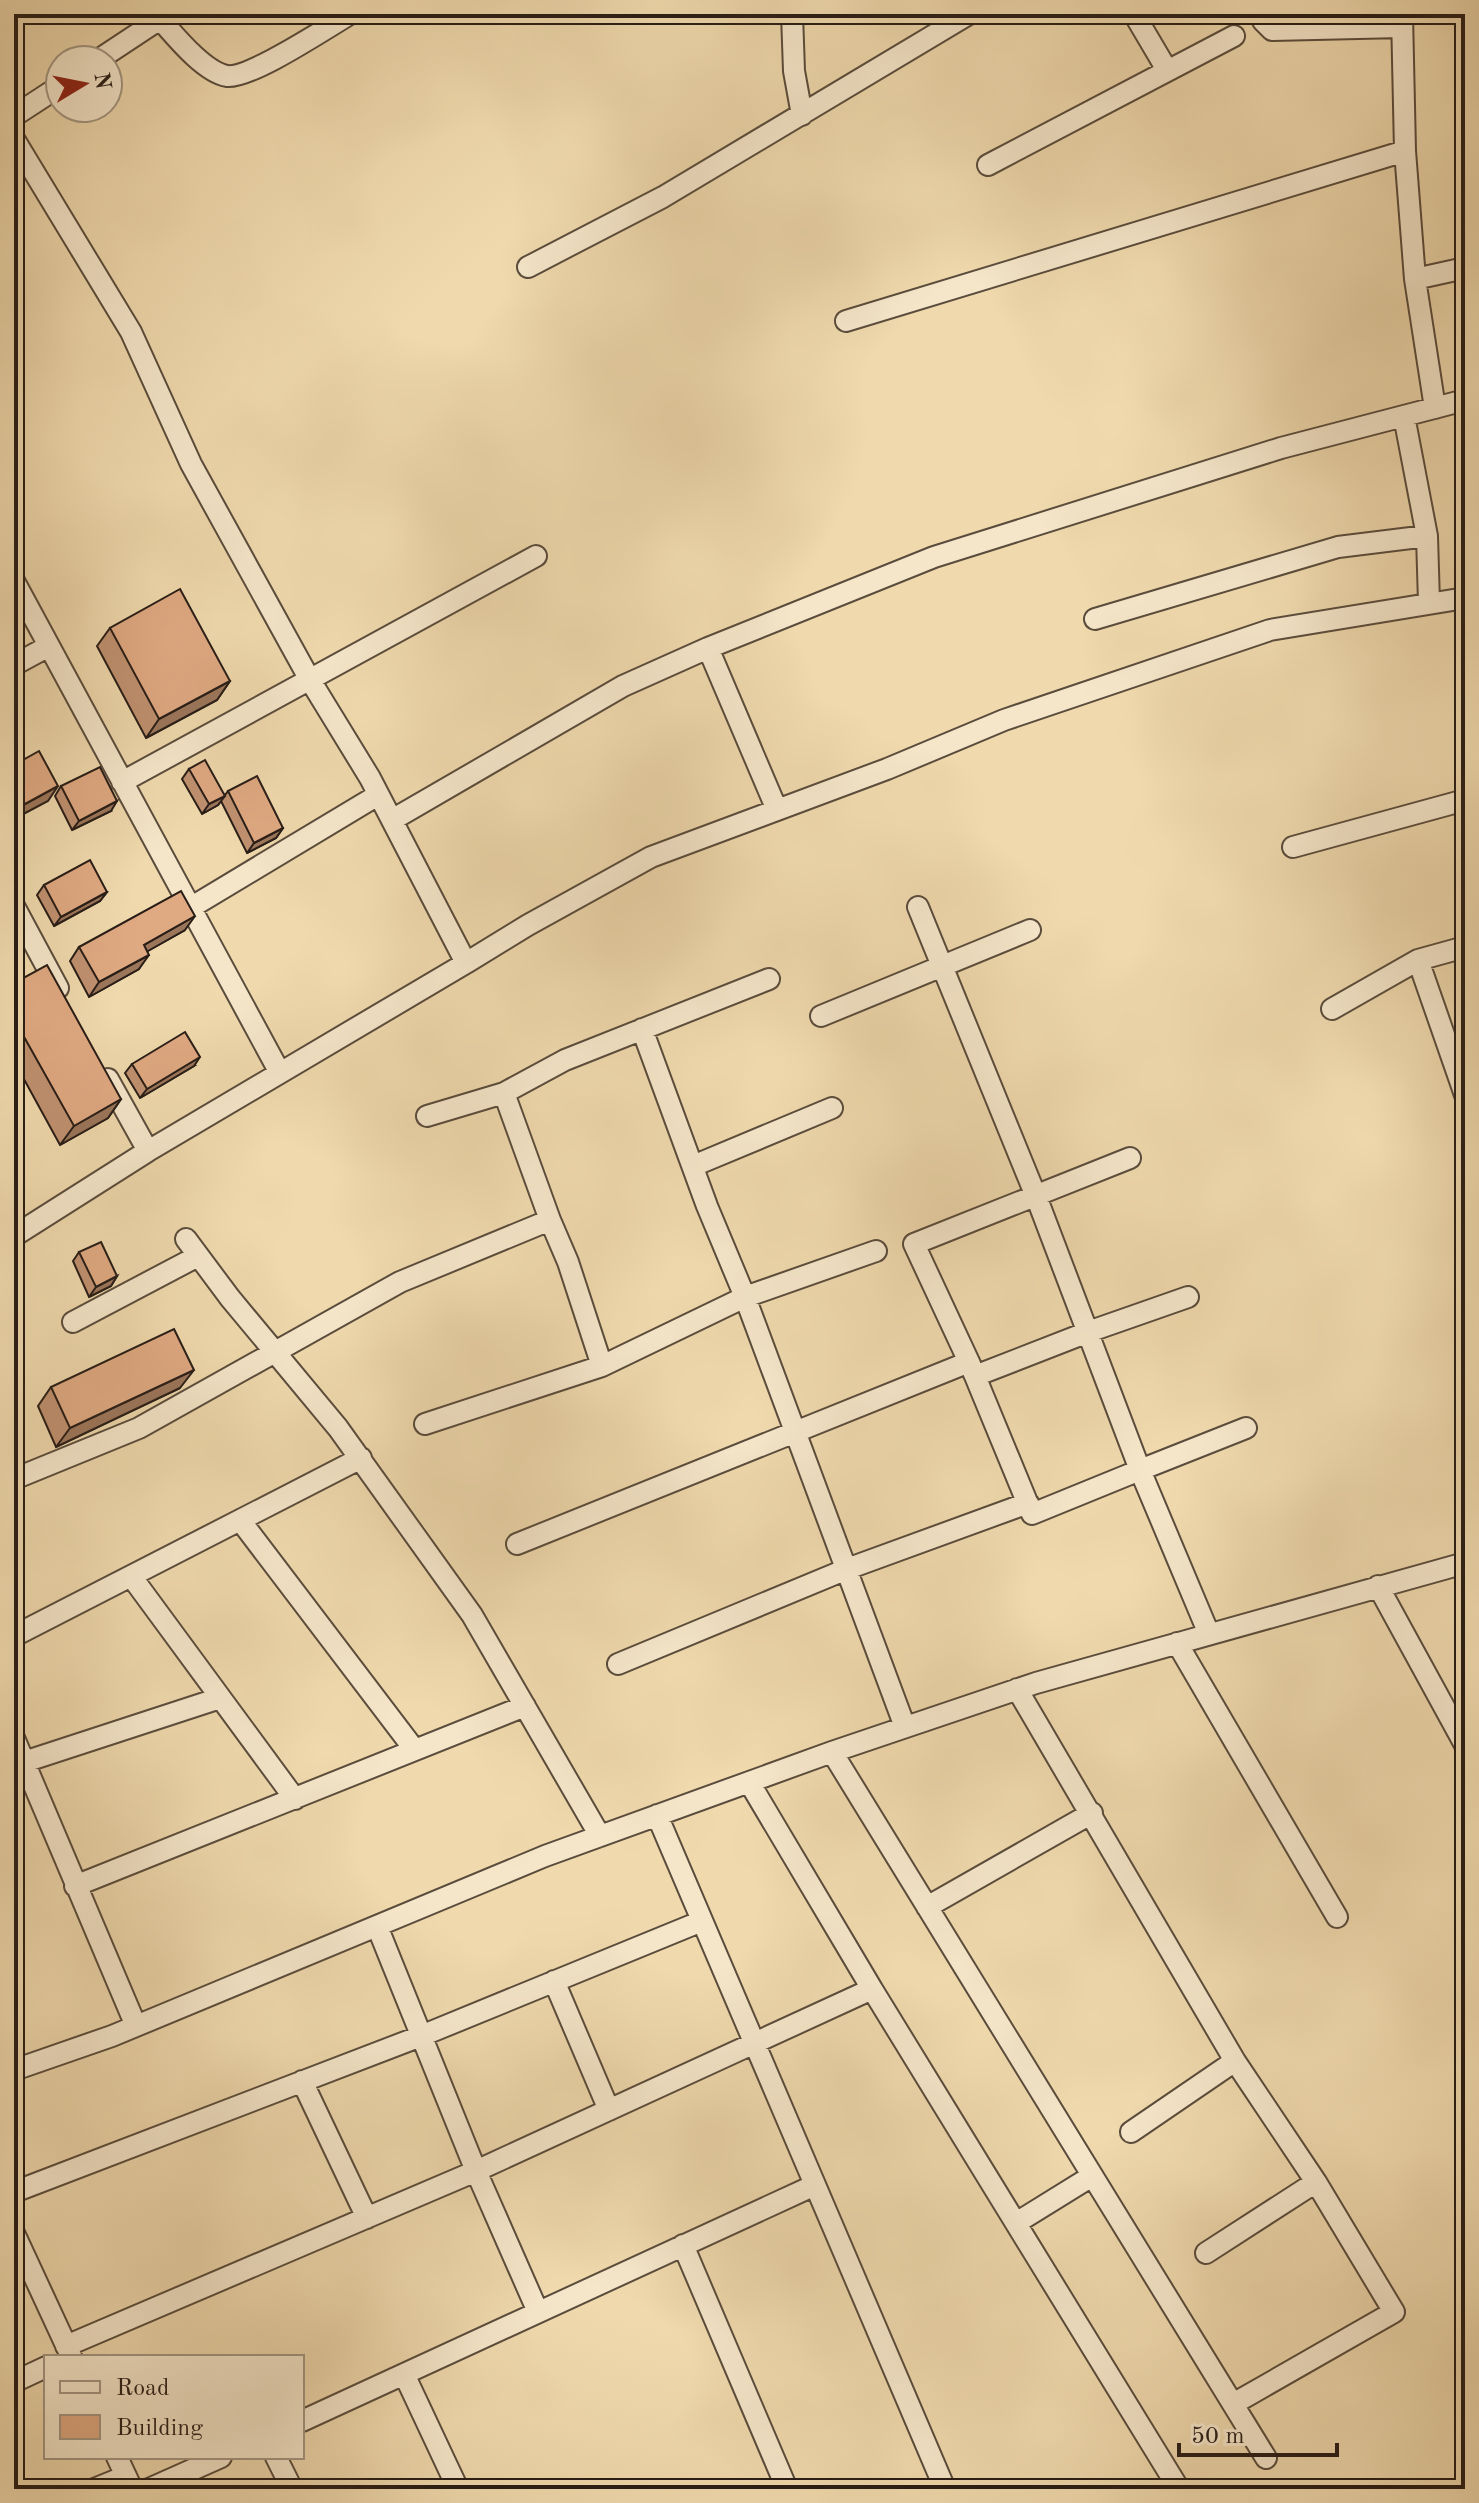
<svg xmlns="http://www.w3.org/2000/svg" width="1479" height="2503" font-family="'Old Standard TT',serif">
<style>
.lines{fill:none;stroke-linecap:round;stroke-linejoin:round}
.street-casing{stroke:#5a4c3c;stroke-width:24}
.street{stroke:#f5e6ca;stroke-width:20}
.wall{fill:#c09170;stroke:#281d17;stroke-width:2}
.shaded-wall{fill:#9c765b;stroke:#281d17;stroke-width:2}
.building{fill:#dfa982;stroke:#281d17;stroke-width:2}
</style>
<rect width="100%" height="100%" fill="#efd9ad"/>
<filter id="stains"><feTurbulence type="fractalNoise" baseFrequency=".0025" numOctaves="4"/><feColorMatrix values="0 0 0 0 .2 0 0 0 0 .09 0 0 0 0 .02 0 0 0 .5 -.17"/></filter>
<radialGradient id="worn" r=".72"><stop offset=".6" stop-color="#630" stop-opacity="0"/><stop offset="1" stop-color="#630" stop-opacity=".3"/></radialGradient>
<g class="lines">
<defs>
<path id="street" d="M792,14l2,57 8,44
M1134,14l33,56
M1261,14l2,7 9,9 130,-3
M1402,14l3,137 10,128 20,129
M160,19c15,17 44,53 67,57 23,3 99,-48 123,-62
M98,60l62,-41 -1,-5
M14,116l46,-30
M14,139l117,193 60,132 119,216 60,98 96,185 -318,188 -40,-72
M988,165l246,-129
M528,267l135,-70 306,-183
M1415,279l50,-11
M846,321l559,-170
M1404,416l23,120 2,67
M14,581l266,492
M1095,619l243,-72 89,-11
M708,648l69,162
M14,665l35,-19
M122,782l414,-226
M392,820l231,-134 85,-38 226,-91 347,-109 184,-48
M1293,847l172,-47
M14,906l44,82
M918,907l115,282 3,7 104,274 -108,44 -57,-138 113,-44 100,-35
M190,908l188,-113
M1418,960l47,-13
M466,963l62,-38 123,-68 236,-88 117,-49 266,-90 195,-32
M1332,1009l86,-49 47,135
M821,1016l209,-86
M642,1029l65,177 38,91 131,-46
M504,1093l61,-33 204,-81
M427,1116l77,-23 46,127
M693,1166l139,-58
M14,1236l134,-85
M186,1239l44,59 108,130 134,187 128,221
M73,1322l125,-66
M969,1362l-55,-118 216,-86
M425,1424l177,-58 143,-69 160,430
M14,1479l125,-51 261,-146 150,-62 18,42 34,104
M240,1520l174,229
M517,1544l452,-182 6,14
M131,1576l164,223
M1378,1586l87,159
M1209,1634l-69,-164 106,-42
M14,1636l347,-178
M1177,1643l160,274
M618,1664l229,-95 181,-66
M1017,1689l218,372 81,121 78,130 -161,92
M14,1738l122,288
M832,1752l434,706
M24,1762l196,-64
M657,1815l288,674
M75,1886l450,-180
M927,1907l165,-94
M377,1926l99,245 62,141
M554,1981l55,129
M872,1989l307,500
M14,2070l98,-34 433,-180 287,-104 204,-69 429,-120
M302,2081l65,137
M1131,2132l104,-71
M14,2192l407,-156 281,-115
M1016,2223l76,-47
M14,2233l57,123
M683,2245l104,244
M1206,2253l110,-71
M66,2346l410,-175 396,-182 -123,-207
M404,2374l54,115
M14,2382l32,-15
M302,2421l513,-236
M117,2457l15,32
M276,2457l16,32
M94,2489l32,-13
M149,2489l72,-32"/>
</defs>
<use href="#street" class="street-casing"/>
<use href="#street" class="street"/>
</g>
<path class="wall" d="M110,628l120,53 -13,19 -71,38 -49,-92z
M189,769l36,26 3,-4 55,37 -7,10 -29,15 -26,-52 -3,4 -16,9 -20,-35z
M61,786l50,25 -39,19 -17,-34z
M44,885l63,7 -7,9 -46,25 -17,-31z
M185,930l-38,21 -8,18 -50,28 -19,-36 9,-14z
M14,983l107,116 -13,19 -48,27 -46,-84z
M132,1064l62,2 -54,32 -15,-25z
M79,1252l38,24 -6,10 -22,11 -16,-36z
M51,1387l129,1 -124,59 -18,-41z"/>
<path class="shaded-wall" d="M230,681l-13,19 -71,38 13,-19z
M58,786l-10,15 -34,18v-9z
M225,796l-7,9 -16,9 7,-10z
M117,801l-6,10 -39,19 7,-9z
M283,828l-7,10 -29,15 7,-10z
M107,892l-7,9 -46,25 7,-9z
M195,916l-10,14 -51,29 10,-14z
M149,955l-10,14 -50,28 10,-15z
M200,1057l-6,9 -54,32 7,-9z
M121,1099l-13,19 -48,27 14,-19z
M117,1276l-6,10 -22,11 7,-10z
M194,1370l-14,18 -124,59 14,-19z"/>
<path class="building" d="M180,589l50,92 -71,38 -49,-91z
M39,751l19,35 -44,24v-45z
M205,760l20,36 -16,8 -20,-35z
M100,767l17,34 -38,20 -18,-35z
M257,776l26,52 -29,15 -26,-52z
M90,860l17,32 -46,25 -17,-32z
M181,891l14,25 -51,29 5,10 -50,27 -20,-35z
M47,965l74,134 -47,27 -60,-107v-36z
M185,1032l15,25 -53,32 -15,-25z
M101,1242l16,34 -21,11 -17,-35z
M174,1329l20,41 -124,58 -19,-41z
M14,1934l7,17 -7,3z"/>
<rect width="1479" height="2503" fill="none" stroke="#efd9ad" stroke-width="48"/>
<rect x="16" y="16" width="1447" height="2471" fill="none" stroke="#281d17" stroke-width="4"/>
<rect x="24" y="24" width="1431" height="2455" fill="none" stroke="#281d17" stroke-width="2"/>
<rect x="44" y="2355" width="260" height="104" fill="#f5e6ca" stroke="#a39682" stroke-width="2"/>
<rect x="60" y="2381" width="40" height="12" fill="#f5e6ca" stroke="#a39682" stroke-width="2"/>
<text x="116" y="2395" font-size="24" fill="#281d17">Road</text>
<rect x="60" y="2415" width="40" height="24" fill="#dfa982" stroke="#a39682" stroke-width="2"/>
<text x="116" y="2435" font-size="24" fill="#281d17">Building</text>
<g transform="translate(84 84) rotate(80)"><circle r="38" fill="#f5e6ca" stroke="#a39682" stroke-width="2"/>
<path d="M0-6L14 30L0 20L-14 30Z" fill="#8f2418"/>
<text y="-12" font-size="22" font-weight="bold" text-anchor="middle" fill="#281d17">N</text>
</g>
<path d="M1179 2443v12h158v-12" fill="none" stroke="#281d17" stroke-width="4"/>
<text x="1191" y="2443" font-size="24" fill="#281d17" stroke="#f5e6ca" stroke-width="6" paint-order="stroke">50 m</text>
<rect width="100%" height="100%" filter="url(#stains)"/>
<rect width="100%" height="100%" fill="url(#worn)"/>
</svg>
